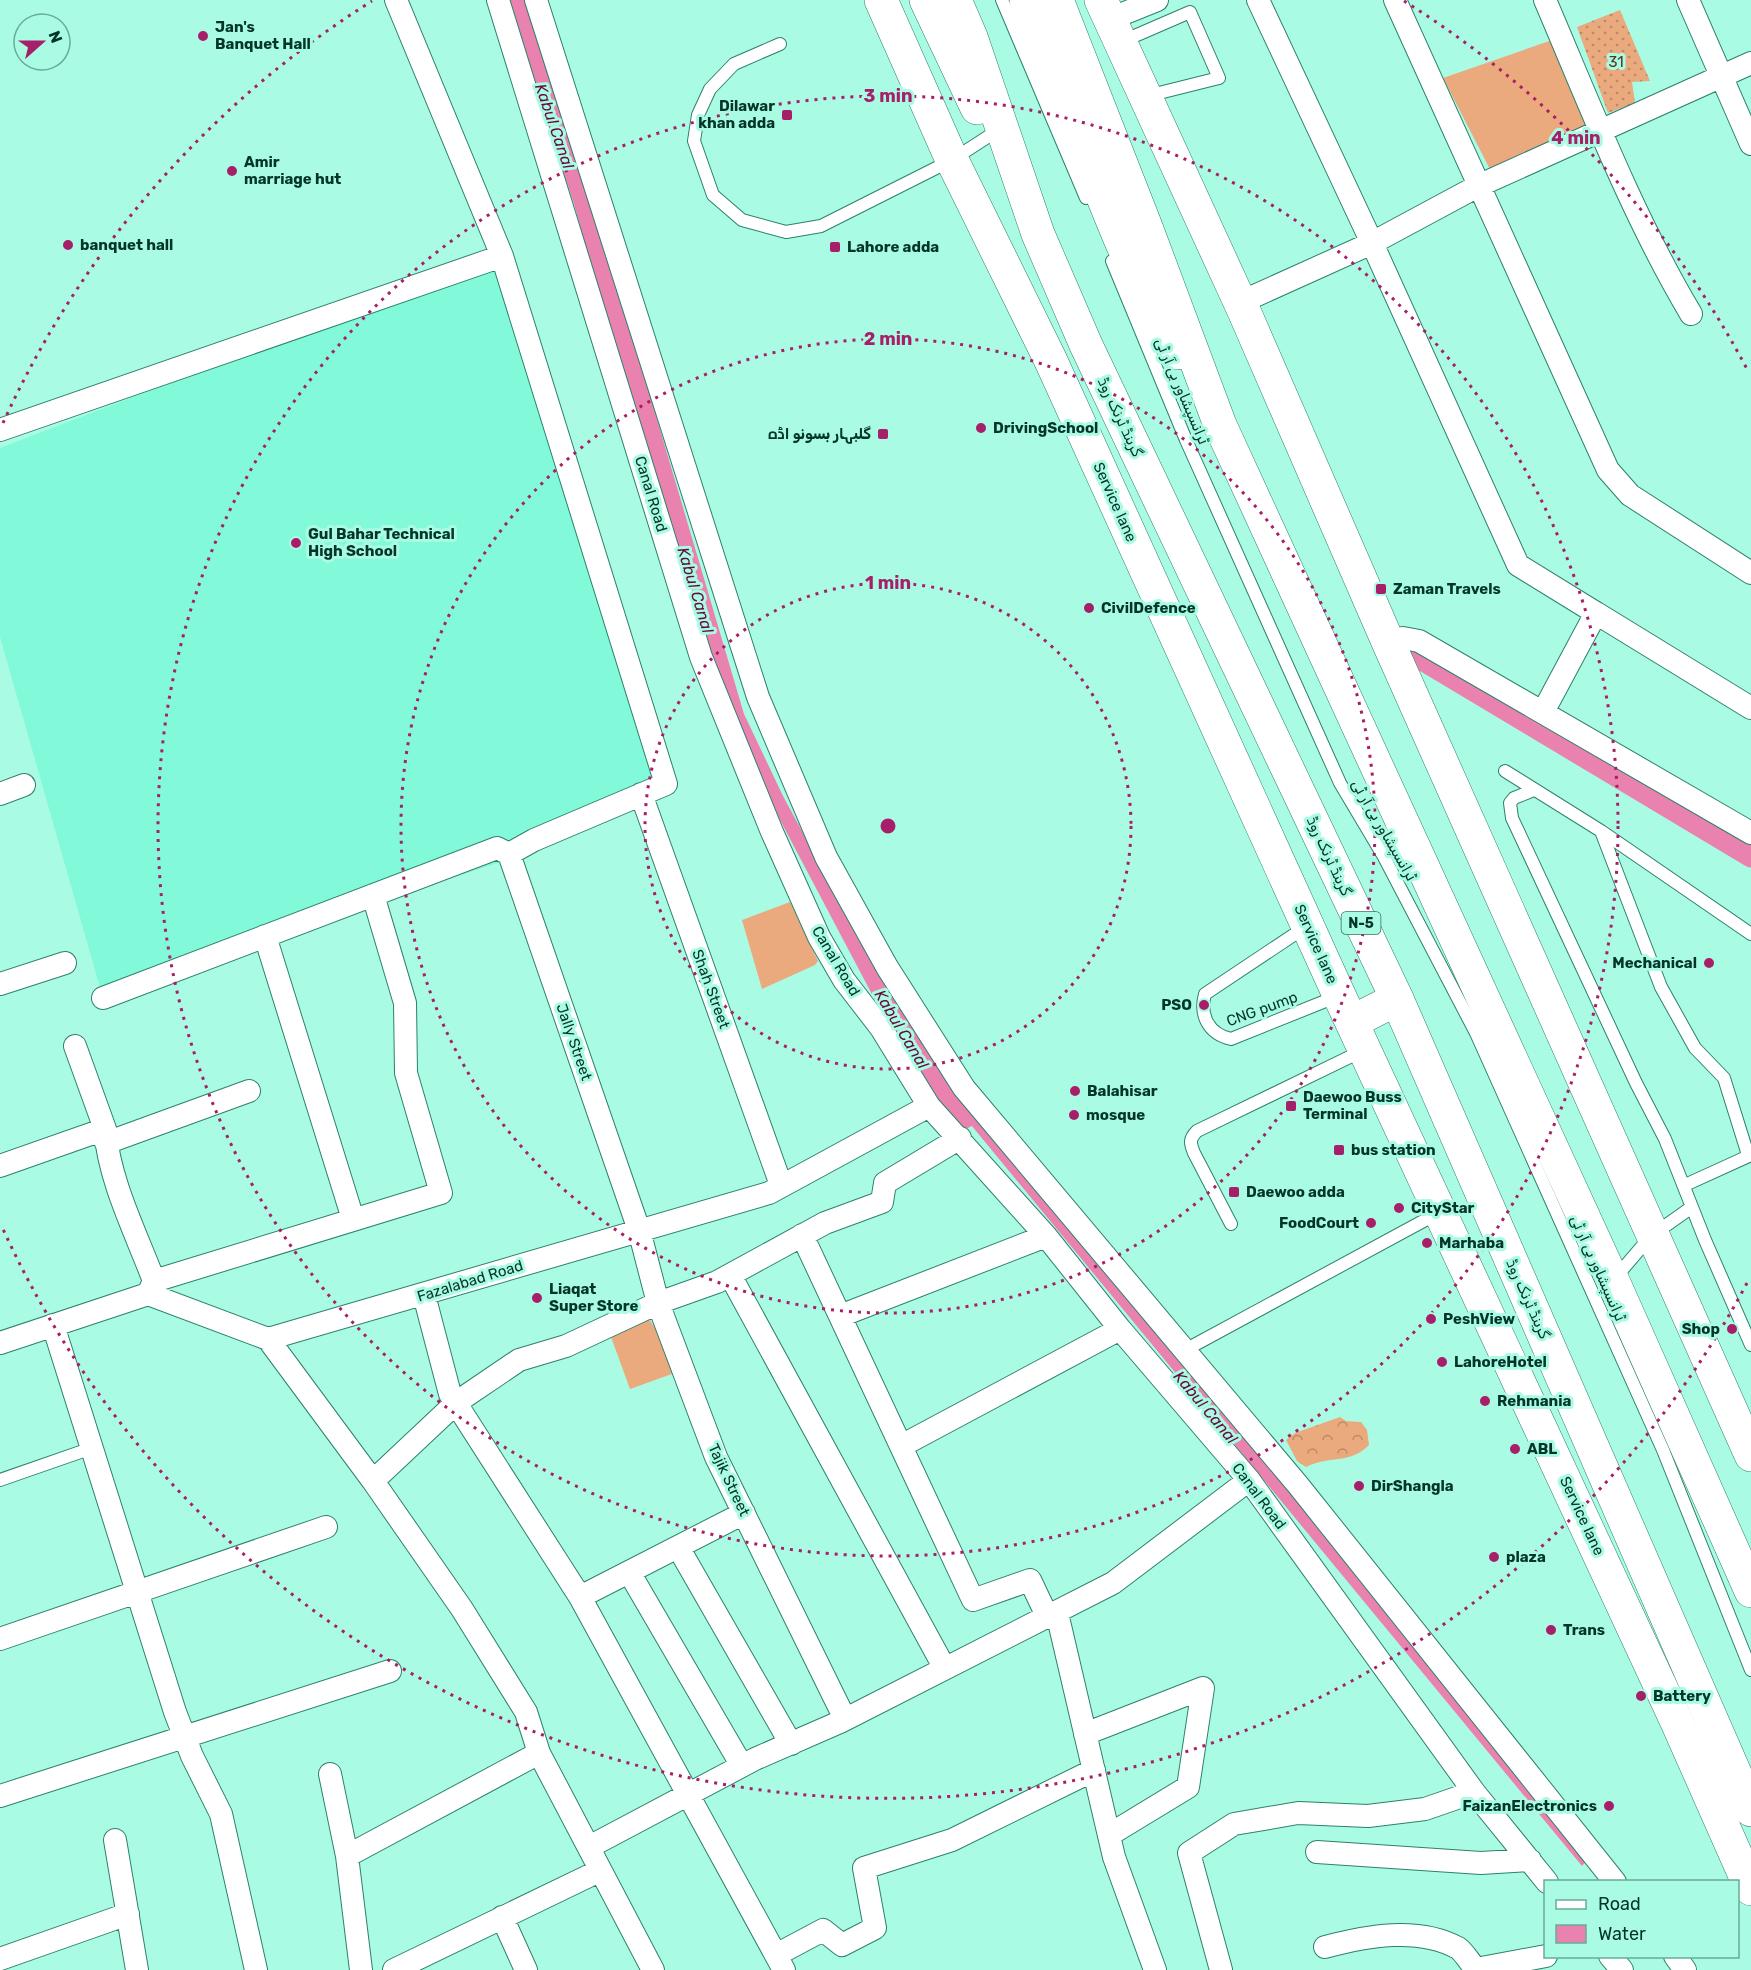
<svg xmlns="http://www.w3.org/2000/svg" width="1751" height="1970" font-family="Rubik,Cairo,sans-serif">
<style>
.built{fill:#82f9d9}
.grass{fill:#eba97e}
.forest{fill:url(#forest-crowns)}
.park{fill:url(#park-dots)}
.water{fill:#ea82af}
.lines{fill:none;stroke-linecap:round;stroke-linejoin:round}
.canal{stroke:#ea82af;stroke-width:21}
.lane-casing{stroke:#2d816c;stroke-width:14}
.street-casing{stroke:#2d816c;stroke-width:24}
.secondary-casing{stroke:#2d816c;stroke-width:34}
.highway-casing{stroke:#2d816c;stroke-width:34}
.lane{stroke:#fff;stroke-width:12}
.street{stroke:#fff;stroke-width:22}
.secondary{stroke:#fff;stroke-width:33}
.highway{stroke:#fff;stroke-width:33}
.ring{fill:none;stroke:#a71f68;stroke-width:3;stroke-dasharray:3 6}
.poi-dot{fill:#a71f68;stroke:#aafbe3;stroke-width:2}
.labels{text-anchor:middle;stroke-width:6;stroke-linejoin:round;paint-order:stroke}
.shield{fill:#aafbe3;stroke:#357062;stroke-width:1.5}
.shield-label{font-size:14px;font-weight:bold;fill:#03352a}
.poi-label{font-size:15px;font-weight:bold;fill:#03352a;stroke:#aafbe3;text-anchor:start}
.park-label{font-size:15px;fill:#5c361c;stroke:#aafbe3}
.street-label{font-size:15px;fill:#03352a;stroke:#aafbe3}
.water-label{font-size:16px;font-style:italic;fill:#680a3e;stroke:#aafbe3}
.centre{fill:#a71f68;stroke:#aafbe3;stroke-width:3}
.ring-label{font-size:18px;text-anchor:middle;font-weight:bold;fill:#a71f68;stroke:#aafbe3;stroke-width:6;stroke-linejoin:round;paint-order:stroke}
</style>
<defs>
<pattern id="forest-crowns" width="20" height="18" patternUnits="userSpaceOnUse" patternTransform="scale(1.5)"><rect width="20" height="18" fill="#eba97e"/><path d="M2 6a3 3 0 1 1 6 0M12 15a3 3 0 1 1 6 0" fill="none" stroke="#bc8a67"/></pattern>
<pattern id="park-dots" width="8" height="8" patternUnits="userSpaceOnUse" patternTransform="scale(1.5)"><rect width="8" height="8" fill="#eba97e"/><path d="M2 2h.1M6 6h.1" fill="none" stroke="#bc8a67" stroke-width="1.8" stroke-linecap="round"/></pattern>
</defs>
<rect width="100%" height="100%" fill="#aafbe3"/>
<path class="built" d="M502,256l164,528 -144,71 -293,95 -126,48 -103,-361v-189z"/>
<path class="grass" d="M1561,37l36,85 -102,57 -52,-101z
M790,902l28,59 -3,4 -53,24 -20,-69z
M649,1319l34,51 -53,19 -23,-63z"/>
<path class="forest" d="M1340,1417l6,4 15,1 6,8 2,15c-20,20 -39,10 -63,22l-9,-6 -11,-21 9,-7z"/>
<path class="park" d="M1620,10l30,71 -18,1 3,21 -27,10 -31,-86z"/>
<path class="water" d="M507,0h18l4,13 109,342 106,359 39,82 53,98 109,185 -16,5 -15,-10 -165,-313 -43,-106 -77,-249 -55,-202z
M962,1094l635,755 -15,17 -634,-769z"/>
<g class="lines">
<path class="canal" d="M1412,654l339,203
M918,1061l47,57"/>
<defs>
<path id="lane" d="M1002,0l84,198
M1123,41l67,-29 29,66 -72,18
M780,44l-46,20 -24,25 -12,26 -4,26 19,54 29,25 44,12 35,-6 131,-66 37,-24
M1112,261l74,179 154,343 44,74 92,176 187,417 88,220
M1505,771l96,60 150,103
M1534,790l-20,8 -4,5 2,15 124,265 29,56 40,101 46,105
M1601,831l60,156 34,61 29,30 24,77
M1307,926l-102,68c-6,22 4,40 26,45l107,-43
M1685,1185l66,-30
M1231,1224l-37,-71c-4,-10 -5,-14 3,-22l165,-80
M1615,1278l36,-42 41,-29
M1185,1350l255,-138
M0,1480l92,-32"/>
<path id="street" d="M498,0l203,657 71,175 47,105 25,43 37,48 48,78 117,130 74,93 129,151 225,312 73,90
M536,0l222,697 68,160 61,110 77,121 334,397 317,397
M1258,0l114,243 146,322 78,48 -53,99
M1395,0l213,470 22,25 121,78
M1545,0c45,105 87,215 146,314
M1688,0l63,144
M1110,19l47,-19
M1239,303l133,-60 106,-57 273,-123
M0,430l502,-174
M1596,613l155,95
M1388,642l15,-4 16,3 332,192
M0,794l24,-9
M641,794l140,391
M509,854l130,376 19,73 58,154 129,262
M265,936l88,283
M0,984l65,-21
M103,998l394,-150 12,6 25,-14 132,-56 -164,-528 -106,-256
M75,1046l30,83c4,52 31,104 49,152l-6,13
M106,1143l143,-52
M0,1166l105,-37
M802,1235l171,365 57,-20 18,38
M730,1275l214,392
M154,1281l287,-88 -35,-120 -1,-70 -32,-108
M424,1295l26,99 130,203 164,-84
M840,1316l206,-80
M53,1325l122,387 17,44 29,58 35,156
M268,1339l105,142 89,128 64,103 13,41 114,217
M0,1343l148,-49 120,45 501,-146 160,-87
M901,1446l219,-117
M373,1481l84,-79 62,-42 47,-14 92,-43 59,-21 108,-59 57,-21 3,-19 75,-45
M678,1547l113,197
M629,1572l113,194
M580,1597l204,373
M1057,1613l57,244 41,113
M0,1639l326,-112
M1085,1734l118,-46 -15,99 -79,48
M330,1774l17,82 14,114
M0,1796l390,-125
M115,1840l22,130
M589,1847l166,-88 85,-37 273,-139 136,-103
M1317,1852l164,11 49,-3
M347,1856l192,-103
M502,1917l24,53
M1325,1947c41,-11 93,-21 133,1 6,4 12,15 18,21l70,-13
M776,1955l47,-25 19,15 33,-17 -11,-60 88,-28 142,-70
M1610,1956l12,14
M1675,1956l10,14
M0,1959l128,-45
M394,1970l205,-99
M1221,1970l-32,-117 45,-29 64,-11 70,3 57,-7 49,-17"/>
<path id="secondary" d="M881,0l71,160 99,201 288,634 338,727 74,167
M1101,0l143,311 144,331 363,813
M1352,1022l45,-23"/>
<path id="highway" d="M926,0l51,108
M955,0l16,37 67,197 48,111 311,654 354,811
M1026,0c50,118 86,243 151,353
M1057,0l89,227 74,198 393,856 138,310"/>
</defs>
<use href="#lane" class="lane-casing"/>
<use href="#street" class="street-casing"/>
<use href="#secondary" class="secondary-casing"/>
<use href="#highway" class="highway-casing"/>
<use href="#lane" class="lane"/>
<use href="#street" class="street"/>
<use href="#secondary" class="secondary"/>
<use href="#highway" class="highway"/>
</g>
<g class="ring">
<circle cx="888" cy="826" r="243"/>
<circle cx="888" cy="826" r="487"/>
<circle cx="888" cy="826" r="730"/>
<path d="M1747 1283A973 973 0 0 1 3 1229M3 423A973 973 0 0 1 372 1M1404 1A973 973 0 0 1 1747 369"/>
</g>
<g class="poi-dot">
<circle cx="203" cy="36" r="6"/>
<rect x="781" y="109" width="12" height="12" rx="3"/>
<circle cx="232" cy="171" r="6"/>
<circle cx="68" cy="245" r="6"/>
<rect x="829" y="241" width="12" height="12" rx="3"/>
<circle cx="981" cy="428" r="6"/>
<rect x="877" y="428" width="12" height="12" rx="3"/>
<circle cx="296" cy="543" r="6"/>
<rect x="1375" y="583" width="12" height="12" rx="3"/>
<circle cx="1089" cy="608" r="6"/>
<circle cx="1709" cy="963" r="6"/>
<circle cx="1204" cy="1005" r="6"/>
<circle cx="1075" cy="1091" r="6"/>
<rect x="1285" y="1100" width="12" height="12" rx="3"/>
<circle cx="1074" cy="1115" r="6"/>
<rect x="1333" y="1144" width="12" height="12" rx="3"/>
<rect x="1228" y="1186" width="12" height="12" rx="3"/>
<circle cx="1399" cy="1208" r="6"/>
<circle cx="1371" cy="1223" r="6"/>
<circle cx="1427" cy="1243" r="6"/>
<circle cx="537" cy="1298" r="6"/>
<circle cx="1431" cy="1319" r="6"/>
<circle cx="1732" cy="1329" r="6"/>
<circle cx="1442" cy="1362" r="6"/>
<circle cx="1485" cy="1401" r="6"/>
<circle cx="1515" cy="1449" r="6"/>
<circle cx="1359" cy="1486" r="6"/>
<circle cx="1494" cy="1557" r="6"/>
<circle cx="1551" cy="1630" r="6"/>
<circle cx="1641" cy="1696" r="6"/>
<circle cx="1609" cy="1806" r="6"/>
</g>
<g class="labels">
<rect class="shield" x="1341.5" y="912" width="39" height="22" rx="4.5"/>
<g class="shield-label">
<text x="1361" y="928">N-5</text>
</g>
<g class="poi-label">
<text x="215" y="32">Jan's<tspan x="215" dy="17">Banquet Hall</tspan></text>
<text x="775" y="111" text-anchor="end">Dilawar<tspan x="775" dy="17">khan adda</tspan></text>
<text x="244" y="167">Amir<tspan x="244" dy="17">marriage hut</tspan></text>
<text x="80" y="250">banquet hall</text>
<text x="847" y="252">Lahore adda</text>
<text x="993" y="433">DrivingSchool</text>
<text x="871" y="439" text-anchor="end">گلبہار بسونو اڈہ</text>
<text x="308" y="539">Gul Bahar Technical<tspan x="308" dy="17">High School</tspan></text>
<text x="1393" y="594">Zaman Travels</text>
<text x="1101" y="613">CivilDefence</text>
<text x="1697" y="968" text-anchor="end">Mechanical</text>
<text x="1192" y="1010" text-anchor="end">PSO</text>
<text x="1087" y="1096">Balahisar</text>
<text x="1303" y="1102">Daewoo Buss<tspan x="1303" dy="17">Terminal</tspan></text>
<text x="1086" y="1120">mosque</text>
<text x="1351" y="1155">bus station</text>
<text x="1246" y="1197">Daewoo adda</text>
<text x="1411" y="1213">CityStar</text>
<text x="1359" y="1228" text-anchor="end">FoodCourt</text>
<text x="1439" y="1248">Marhaba</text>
<text x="549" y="1294">Liaqat<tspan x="549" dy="17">Super Store</tspan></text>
<text x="1443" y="1324">PeshView</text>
<text x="1720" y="1334" text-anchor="end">Shop</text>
<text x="1454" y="1367">LahoreHotel</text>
<text x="1497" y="1406">Rehmania</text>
<text x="1527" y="1454">ABL</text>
<text x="1371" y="1491">DirShangla</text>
<text x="1506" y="1562">plaza</text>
<text x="1563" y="1635">Trans</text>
<text x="1653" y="1701">Battery</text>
<text x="1597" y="1811" text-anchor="end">FaizanElectronics</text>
</g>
<g class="park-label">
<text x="1616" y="67">31</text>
</g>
<g class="street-label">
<text transform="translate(1182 391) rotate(67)" y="5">ٹرانسپشاور بی آر ٹی</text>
<text transform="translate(1120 417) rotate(65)" y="5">گرینڈ ٹرنک روڈ</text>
<text transform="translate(651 494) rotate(73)" y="5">Canal Road</text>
<text transform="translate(1115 502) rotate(66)" y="5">Service lane</text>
<text transform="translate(1384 830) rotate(60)" y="5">ٹرانسپشاور بی آر ٹی</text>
<text transform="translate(1329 856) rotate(65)" y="5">گرینڈ ٹرنک روڈ</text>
<text transform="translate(1316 944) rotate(66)" y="5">Service lane</text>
<text transform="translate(836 961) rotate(59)" y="5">Canal Road</text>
<text transform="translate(711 989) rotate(70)" y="5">Shah Street</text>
<text transform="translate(1262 1009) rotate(-20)" y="5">CNG pump</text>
<text transform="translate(574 1042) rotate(71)" y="5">Jally Street</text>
<text transform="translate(1598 1268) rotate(66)" y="5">ٹرانسپشاور بی آر ٹی</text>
<text transform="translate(470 1281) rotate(-17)" y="5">Fazalabad Road</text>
<text transform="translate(1528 1299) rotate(66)" y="5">گرینڈ ٹرنک روڈ</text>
<text transform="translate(729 1480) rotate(65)" y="5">Tajik Street</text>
<text transform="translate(1259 1496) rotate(53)" y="5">Canal Road</text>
<text transform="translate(1582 1516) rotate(65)" y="5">Service lane</text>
</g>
<g class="water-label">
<text transform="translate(555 126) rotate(71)" y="6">Kabul Canal</text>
<text transform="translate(696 590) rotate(73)" y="6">Kabul Canal</text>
<text transform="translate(902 1029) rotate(59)" y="6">Kabul Canal</text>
<text transform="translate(1206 1407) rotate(50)" y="6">Kabul Canal</text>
</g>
</g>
<circle cx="888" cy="826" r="9" class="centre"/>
<g class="ring-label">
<text x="888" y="102">3 min</text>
<text x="1576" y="144">4 min</text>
<text x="888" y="345">2 min</text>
<text x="888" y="589">1 min</text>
</g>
<rect x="1544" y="1880" width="195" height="78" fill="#aafbe3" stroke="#67ac99" stroke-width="1.5"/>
<rect x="1556" y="1900" width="30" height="9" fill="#ffffff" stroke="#67ac99" stroke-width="1.5"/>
<text x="1598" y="1910" font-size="18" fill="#03352a">Road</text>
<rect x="1556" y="1925" width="30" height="18" fill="#ea82af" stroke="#67ac99" stroke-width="1.5"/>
<text x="1598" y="1940" font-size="18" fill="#03352a">Water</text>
<g transform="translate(42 42) rotate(69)"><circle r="28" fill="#aafbe3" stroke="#67ac99" stroke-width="1.5"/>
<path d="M0-4.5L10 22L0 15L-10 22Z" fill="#a71f68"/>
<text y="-9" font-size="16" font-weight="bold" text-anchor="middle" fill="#03352a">N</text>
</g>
</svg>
